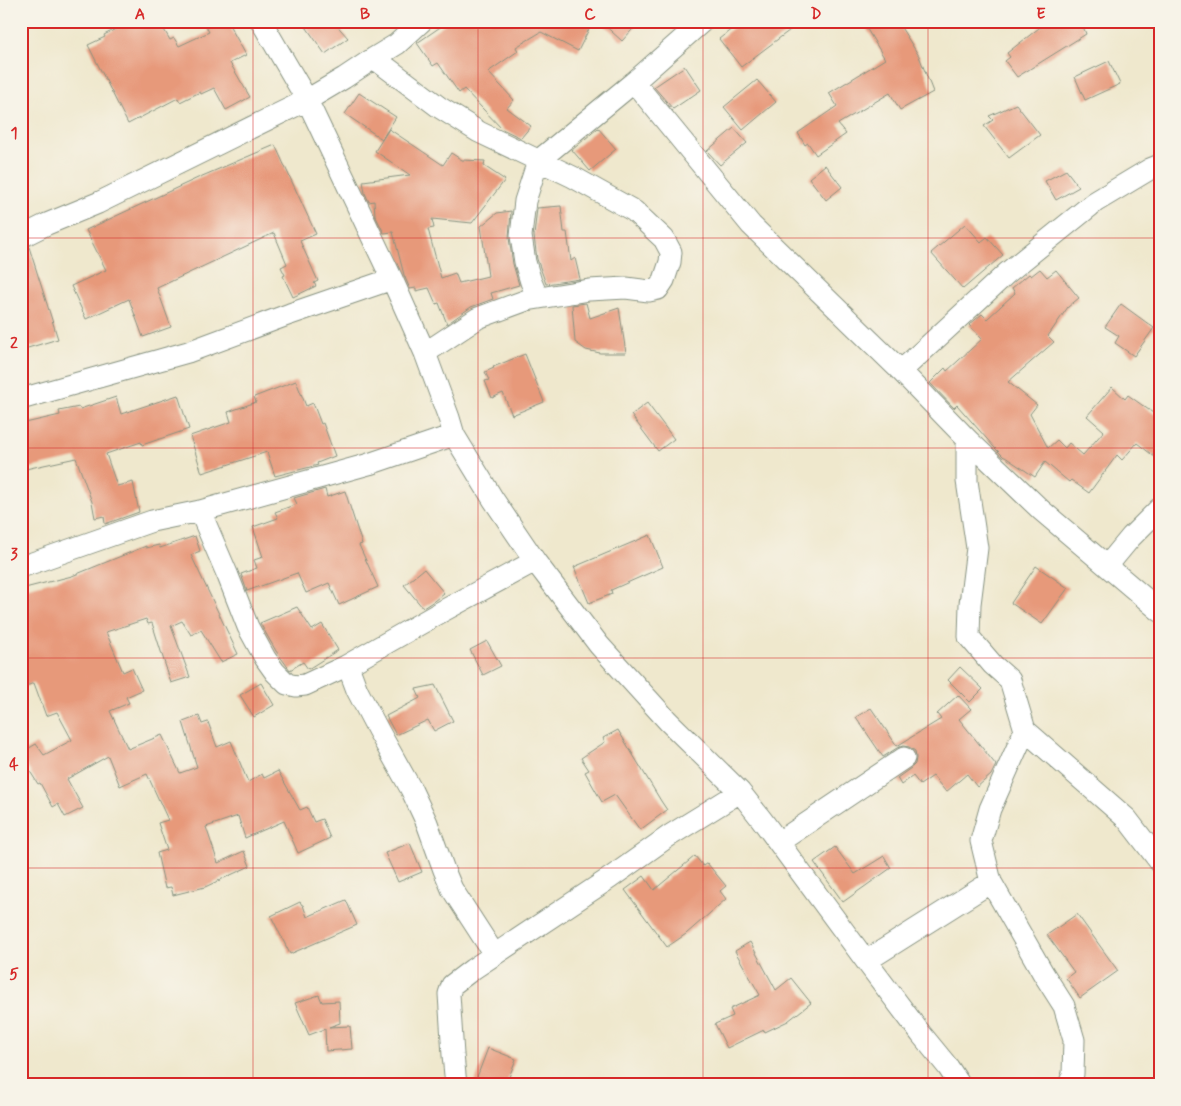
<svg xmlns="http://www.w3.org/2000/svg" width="1181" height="1106" font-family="Mynerve,sans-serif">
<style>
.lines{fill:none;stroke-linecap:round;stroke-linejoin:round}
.stream{stroke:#53aed1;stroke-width:6}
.building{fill:#e7997a}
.street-casing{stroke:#879280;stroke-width:23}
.street{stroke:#fff;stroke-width:21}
.grid{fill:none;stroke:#d62828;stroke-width:1;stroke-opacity:0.55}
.neatline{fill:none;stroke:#d62828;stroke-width:2}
.grid-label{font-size:16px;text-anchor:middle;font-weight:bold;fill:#d62828}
</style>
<rect width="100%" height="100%" fill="#f7f3e8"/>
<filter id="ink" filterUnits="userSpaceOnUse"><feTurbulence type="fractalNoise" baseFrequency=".02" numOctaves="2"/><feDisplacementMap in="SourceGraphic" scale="10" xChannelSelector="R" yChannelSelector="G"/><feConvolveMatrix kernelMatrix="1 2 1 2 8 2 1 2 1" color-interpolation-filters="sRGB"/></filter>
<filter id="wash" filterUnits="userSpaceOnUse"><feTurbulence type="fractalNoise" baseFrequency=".0096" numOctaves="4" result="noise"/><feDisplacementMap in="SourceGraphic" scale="20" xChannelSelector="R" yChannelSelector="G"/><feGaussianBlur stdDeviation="1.12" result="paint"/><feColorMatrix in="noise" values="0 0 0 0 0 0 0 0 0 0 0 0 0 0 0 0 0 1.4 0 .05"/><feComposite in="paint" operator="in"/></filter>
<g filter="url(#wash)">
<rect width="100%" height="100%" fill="#efe8cd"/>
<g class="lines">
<path class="stream" d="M21,1013l5,39 -5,23"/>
</g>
<g id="blocks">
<path class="building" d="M131,21h28l11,19 4,-2 5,8 30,-14 -6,-11h24l19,34 -16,8 20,34 -24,13 -12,-22 -13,6 -1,-2 -20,10 -2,-4 -50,26 -40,-79 17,-8 -1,-2z
M302,21h31l15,17 -23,16z
M449,21h144l-15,30 -37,-19 -25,15 2,4 -30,21 26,28 -7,8 24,18 -10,12 -19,-9 -38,-40 -5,4 -21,-30 -5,3 -16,-23z
M600,21h40l-18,20z
M742,21h60l-61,46 -22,-28z
M862,21h35l22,35 14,36 -33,18 -10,-17 -52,31 8,10 -30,21 -8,-12 -3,2 -7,-12 39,-27 -8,-13 56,-34z
M1048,21h33l5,13 -69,43 -12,-16 5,-4 -3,-4z
M1109,61l11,23 -35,16 -10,-23z
M685,66l16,24 -28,19 -19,-22z
M757,80l19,22 -33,28 -19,-23z
M359,93l37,24 -14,22 -37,-25z
M1016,104l24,31 -31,23 -25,-32 9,-6 -4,-4z
M598,128l18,21 -26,22 -18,-21z
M734,128l13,15 -27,22 -13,-14z
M389,129l54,36 8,-12 11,7 23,1 -1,5 21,14 -33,43 -40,-4 2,9 -6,1 13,49 14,-5 4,10 29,-7 -7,-50 16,-13 14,-2 -2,27 4,26 6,21 -28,8 2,6 -22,8 -24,17 -8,-21 -3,1 -7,-16 -13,3v-3l-6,1 -6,-14 -11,-43 -9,1 -9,-18 -1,-14 -5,1 -4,-9 -2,-12 47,-6 -35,-24z
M275,145l41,89 -16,7 18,40 -4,2 2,3 -23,11 -10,-21 2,-1 -4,-8 6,-3 -13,-31 -117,55 14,39 -28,10 -14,-38 -43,20 -15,-33 35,-16 -20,-40 114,-53z
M825,165l17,22 -16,13 -17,-22z
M1066,170l13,17 -23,13 -11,-19z
M561,206l3,26h3l4,29 4,-3 5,21 -34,5 -9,-25 -3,-23 3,-28z
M965,224l16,18 6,-5 16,18 -40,34 -32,-36z
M29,247l29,92 -37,11v-101z
M1040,269l7,8 9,-7 23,28 -11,9 -20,29 6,6 -46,40 29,23 -7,9 18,34 9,-8 8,8 4,-5 14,12 21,-24 -17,-15 25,-29 13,12 3,-4 32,23v43l-23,-18 -15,17 -5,-5 -28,38 -18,-13 -2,2 -24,-20 -10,15 -30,-20h-1l-10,-10 -37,-42 -3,3 -24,-25 15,-15 2,3 35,-32 -13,-14 13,-11 5,5 28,-26 -3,-5 17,-14 2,2z
M586,303l4,15 29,-10 7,45h-26l-14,-3 -11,-8 -3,-37z
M1121,304l33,24 -20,28 -19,-13 4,-7 -14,-9z
M525,354l19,48 -32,13 -9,-22 -11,5 -7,-17 4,-1 -4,-8 9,-4 -1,-1z
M296,381l10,25 7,-3 8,21 2,-1 12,33 -18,7 1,2 -43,11 -8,-24 -65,21 -12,-37 41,-14 -3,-10 28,-10 -2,-5z
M178,395l11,34 -47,16 -1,-3 -35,12 11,32 16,-4 6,30 -34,12 -1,-8 -9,2 -3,-16 -16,-44 -55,12v-46l39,-9 -1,-4 20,-4 1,2 36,-12 5,17z
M647,403l27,36 -16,12 -27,-36z
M325,489l2,8 18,-6 17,53 -3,1 19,42 -39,18 -10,-22 -23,10 -9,-20 -50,18 -6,-17 16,-6 -3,-8 9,-3 -10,-30 25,-9 -3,-6 22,-8 -3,-6z
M650,535l13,32 -52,23 1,4 -23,9 -15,-36z
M195,536l5,15 -9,4 47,99 -17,8 -20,-32 -10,5 -9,-14 -11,5 19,51 -19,6 -19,-60 -4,1 -2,-5 -40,13 17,40 9,-4 10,22 -16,7 3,6 -19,8 18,38 34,-14 18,38 17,-6 -14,-45 16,-6 3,8 6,-2 9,25 14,-6 17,41 14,-8 2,4 14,-7 22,39 7,-3 7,15 8,-3 8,19 -32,15 -14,-32 -39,17 -7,-22 -32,11 12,36 26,-12 6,15 -45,21 -32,8 -2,-8 -6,1 -8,-35 10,-3 -9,-27 10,-3 -21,-46 -27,12 -12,-30 -41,23 16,29 -18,9 -7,-13 -5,3 -13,-24 -2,1 -17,-27v-4l15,-9 8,11 28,-15 -15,-28 -11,4 -12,-33 -13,5v-99l51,-13 74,-30v2l13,-3 1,3z
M1036,566l32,22 -26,36 -31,-21z
M424,569l20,24 -10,8 -11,7 -19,-23z
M297,607l15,23 10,-6 16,26 -30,19 -5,-7 -13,8 -14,-19 -16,-28z
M487,641l14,25 -18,9 -13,-25z
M960,667l23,22 -13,13 -22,-22z
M261,683l13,22 -20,12 -14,-22z
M435,685l18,36 -19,10 -6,-11 -32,15 -10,-19 34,-18 -4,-9z
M958,695l13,14 -12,10 37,46 -5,10 -14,12 -10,-13 -21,18 -13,-16 -13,9 -7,-9 -12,9 -4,-7 14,-10 4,-4 1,-6 -1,-7 -6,-4 -6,-1 -6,2 -14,9 -27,-40 15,-9 26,38 44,-27 -4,-5z
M618,730l43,71 6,9 -27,20 -25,-35 -13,7 -17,-30 4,-2 -8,-12 24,-16 -2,-4z
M410,843l12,29 -24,10 -13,-29z
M835,847l20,27 29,-18 7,12 -48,34 -29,-40z
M695,856l8,10 4,-3 19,23 -6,5 6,8 -40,35 -19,13 -42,-57 19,-14 10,14z
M346,900l11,25 -67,29 -19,-38 29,-14 2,3h1l4,12z
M1077,914l41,57 -38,27 -14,-20 8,-6 -27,-37z
M750,942l26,48 15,-12 20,25 -23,18 -23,11 -1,-2 -37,18 -12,-24 18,-8 -3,-7 30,-14 -25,-44z
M319,995l3,7 17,-1 1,22 -11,4 21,-1 2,23 -26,2 -1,-22 -16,6 -14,-32z
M488,1048l28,11 -10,26h-32z"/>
</g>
</g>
<g filter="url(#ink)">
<use href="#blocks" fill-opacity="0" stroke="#879280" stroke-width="1"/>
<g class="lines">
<defs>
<path id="street" d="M261,21l46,79 85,179 33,74 24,65 5,17 39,64 42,62 64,84 69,76 72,71 22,28 104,141 55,73 27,33 12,18
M374,58l65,49 40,25 94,45 61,34 30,28 7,13 -1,10 -6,18 -6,9 -9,2 -23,-3 -37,2 -62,10 -49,18 -53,35
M634,82l117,143 150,146 66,68 74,71 119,101
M21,237l26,-13 51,-21 209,-103 37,-22 30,-20 23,-14 25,-23
M538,298l-7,-16 -6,-20 -4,-26 4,-35 13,-40 96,-79 69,-61
M901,371l106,-98 88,-71 55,-33 10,-4
M21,399l167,-47 102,-38 102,-35
M967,439v42l10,67 -7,56 -1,33 24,28 17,15 15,50 102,89 33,43
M200,511l28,65 20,51 17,31 10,14 12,12 9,2 9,-1 41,-19 95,-54 94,-51
M1107,566l24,-29 29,-29
M21,567l131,-46 48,-10 169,-47 85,-29
M346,666l5,8 6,16 21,40 33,59 16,34 17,47 8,19 42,65
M1025,730l-35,79 -9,32 10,41 52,91 21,33 10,34 -1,34 -4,11
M779,842l125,-84
M866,961l125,-79
M456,1085l-3,-30 -4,-61 3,-9 21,-16 137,-91 59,-42 71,-44"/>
</defs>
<use href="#street" class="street-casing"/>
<use href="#street" class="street"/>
</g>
</g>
<path class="grid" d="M253,21v1064M478,21v1064M703,21v1064M928,21v1064M21,238h1139M21,448h1139M21,658h1139M21,868h1139"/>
<rect width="1181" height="1106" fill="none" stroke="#f7f3e8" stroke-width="55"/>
<rect x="28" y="28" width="1126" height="1050" class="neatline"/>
<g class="grid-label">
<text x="140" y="19">A</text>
<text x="365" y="19">B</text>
<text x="590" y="19">C</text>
<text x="816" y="19">D</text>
<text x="1041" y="19">E</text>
<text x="14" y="138">1</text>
<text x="14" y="348">2</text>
<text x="14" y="559">3</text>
<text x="14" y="769">4</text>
<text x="14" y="979">5</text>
</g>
</svg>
